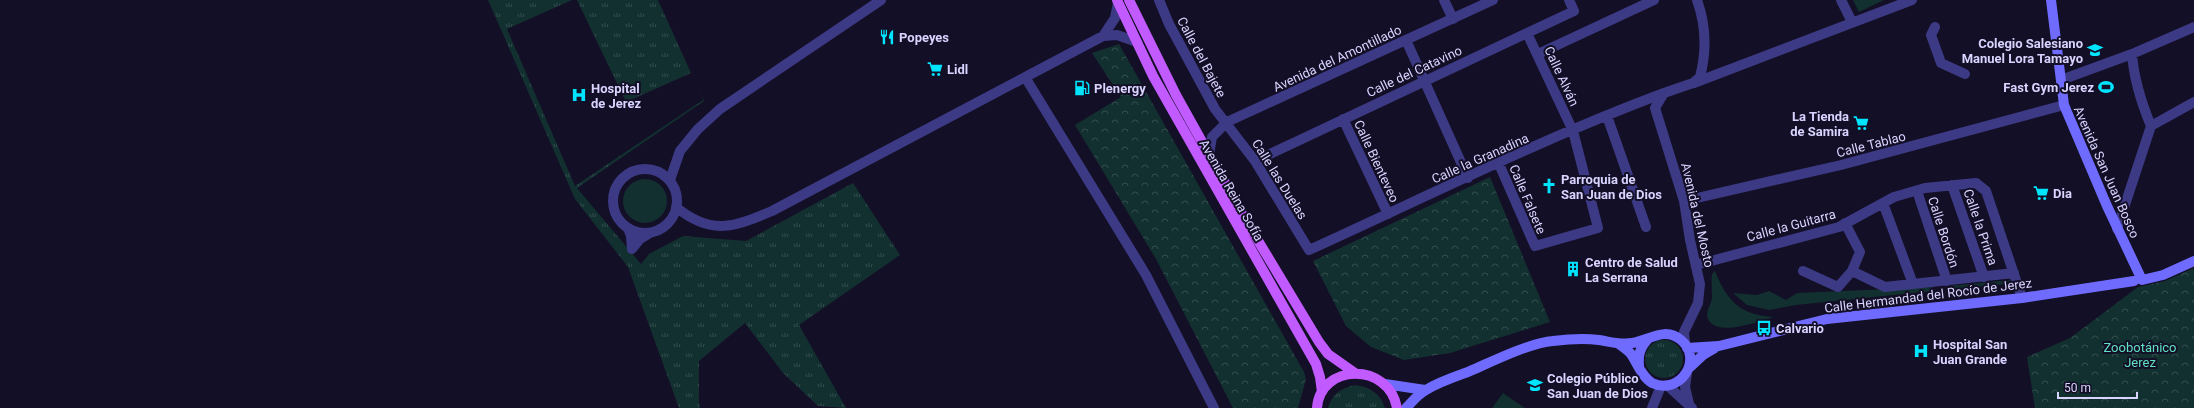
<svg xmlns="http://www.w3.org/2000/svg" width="2194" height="408" font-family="Roboto,sans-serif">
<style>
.grass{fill:url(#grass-tufts)}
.forest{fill:url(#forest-crowns)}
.garden{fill:#12302f}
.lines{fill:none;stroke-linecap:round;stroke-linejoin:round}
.street{stroke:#3d3a85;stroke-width:10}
.secondary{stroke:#6f6bff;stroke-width:10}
.primary{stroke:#c25bff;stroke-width:10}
.labels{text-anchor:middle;stroke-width:4;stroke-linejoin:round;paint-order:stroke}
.poi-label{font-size:13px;font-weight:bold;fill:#d9d4ff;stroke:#130f26;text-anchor:start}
.street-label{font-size:13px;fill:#d9d4ff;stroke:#130f26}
.park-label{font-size:13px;fill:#5fe0c0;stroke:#130f26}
</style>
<defs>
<pattern id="grass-tufts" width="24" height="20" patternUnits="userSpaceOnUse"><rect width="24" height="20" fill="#12302f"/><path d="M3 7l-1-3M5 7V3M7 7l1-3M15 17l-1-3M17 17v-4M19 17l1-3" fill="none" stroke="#344d4e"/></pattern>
<pattern id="forest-crowns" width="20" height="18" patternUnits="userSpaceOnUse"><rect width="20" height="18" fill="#12302f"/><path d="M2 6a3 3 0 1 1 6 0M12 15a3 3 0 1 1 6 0" fill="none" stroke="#344d4e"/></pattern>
</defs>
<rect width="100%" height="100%" fill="#130f26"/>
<path class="grass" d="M488,0h84l-65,29 68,157 128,-86 -3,-10 4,11 -127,87 64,76 8,-10 34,-18 63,5 107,-58 47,72 -101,70 47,83 -28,-2 -35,-33 -38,-50 -46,38v42l1,5h-21l-51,-141 -53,-68z
M577,0h81l33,73 -65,29z
M1645 359a19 19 0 1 1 38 0a19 19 0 1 1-38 0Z
M1355,385c15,2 25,8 30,23h-57c4,-14 13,-20 27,-23z"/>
<path class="forest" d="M1119,44l185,328 2,7 -8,29h-65l-77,-149 -81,-134 46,-28 -29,-44z
M1490,177l60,145 -100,31 -46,7 -33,-13 -25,-21 -33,-65z
M2194,268v140h-159l-8,-51 43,-19 68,-51 27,-6z"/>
<path class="garden" d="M1853,0h31l-25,12z
M623 201a22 22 0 1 1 44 0a22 22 0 1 1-44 0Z
M1715,271c12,30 25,44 59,46 -15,4 -57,21 -66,2 -3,-7 3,-14 4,-21 0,-8 -1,-16 0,-24z
M2010,280l-3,4 -58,5v-3z
M1933,287v4l-137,14 -27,5 -22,-5 -14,-12 24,2 12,-4 17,9 11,-7z
M1503,393l22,15h-33z"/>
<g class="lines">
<path class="street" d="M1159,0l10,24 46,85 40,52 54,89c117,-53 234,-112 355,-157
M1444,0l9,19
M1841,0l11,22
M1935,27l-4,8 10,28 24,11
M1103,36l12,-18 3,-15
M1406,40l62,138
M1538,54l116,-54
M2132,54c2,26 9,48 19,72l43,-24
M1025,77l121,198 68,133
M2061,80l71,-26 62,-27
M1694,83l218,-83
M1607,116l39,111
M1343,119l45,95
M1209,155l3,-18 15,-15 266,-122
M1255,161l319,-150 -5,-11
M1499,164l36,82 63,-18 -25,-97 -46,-98
M613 201a32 32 0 1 1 64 0a32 32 0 1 1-64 0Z
M670,180l10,-29 18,-22 22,-20 161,-109
M1952,185l32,92
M1917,191l30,90
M1684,201l157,-36 223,-60
M1883,203l30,81
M676,207c35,29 58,20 96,4l331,-175 14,-1 20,7
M628,228l3,8 1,13 8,-10 10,-6
M2117,229l34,-103
M1696,265l143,-38 55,-30 31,-9 51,-5 10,8 36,107
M1803,271l35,16 14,-16 8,-19 -15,-29
M1852,271l33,16 129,-14
M1685,344l-1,-12 14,-29 2,-19 -10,-44 -6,-39 -29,-93 9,-15 29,-10 7,-6c7,-27 6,-52 -3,-77
M1687,373l-2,14 4,17
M1667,385l25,23
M1652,408l9,-22"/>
<path class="secondary" d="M2051,0l13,105 43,101 35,74 21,-5 31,-14
M1687,348l32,-2 108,-27 195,-21 112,-17
M1639,366c-1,-12 1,-18 9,-27
M1689,368l14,-13 12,-7
M1385,384l40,6
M1406,408c6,-6 12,-14 20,-18 13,-8 28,-13 42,-18 23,-10 61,-29 85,-31 15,-2 32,-3 46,-1 12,2 21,5 33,3 17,-2 32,-17 49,-3 23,19 -1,56 -29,43 -10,-6 -15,-20 -21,-29 -3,-4 -8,-7 -12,-10"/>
<path class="primary" d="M1117,0l36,76 163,288 4,13 2,15
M1129,0l47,95 69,124 74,123 9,12 27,19
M1317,408c3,-45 72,-46 80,0"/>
</g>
<defs>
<symbol id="restaurant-bare" viewBox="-9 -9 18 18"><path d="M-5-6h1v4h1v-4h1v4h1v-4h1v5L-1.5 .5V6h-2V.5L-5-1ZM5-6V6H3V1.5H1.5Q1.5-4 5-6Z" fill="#00e5ff" stroke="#130f26" stroke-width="2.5" paint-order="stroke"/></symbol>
<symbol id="school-bare" viewBox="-9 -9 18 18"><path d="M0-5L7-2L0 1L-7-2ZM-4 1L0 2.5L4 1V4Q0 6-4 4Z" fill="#00e5ff" stroke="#130f26" stroke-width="2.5" paint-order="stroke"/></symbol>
<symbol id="supermarket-bare" viewBox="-9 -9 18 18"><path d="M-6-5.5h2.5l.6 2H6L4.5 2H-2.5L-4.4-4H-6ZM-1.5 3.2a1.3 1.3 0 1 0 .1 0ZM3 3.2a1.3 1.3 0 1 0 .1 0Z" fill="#00e5ff" stroke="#130f26" stroke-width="2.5" paint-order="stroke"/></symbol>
<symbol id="stadium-bare" viewBox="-9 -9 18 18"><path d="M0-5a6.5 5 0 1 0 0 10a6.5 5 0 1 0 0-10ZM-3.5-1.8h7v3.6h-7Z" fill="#00e5ff" stroke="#130f26" stroke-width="2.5" paint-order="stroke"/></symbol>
<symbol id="fuel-bare" viewBox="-9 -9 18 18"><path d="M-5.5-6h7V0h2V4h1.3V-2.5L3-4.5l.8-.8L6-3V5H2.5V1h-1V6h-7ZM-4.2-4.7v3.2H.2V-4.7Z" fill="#00e5ff" stroke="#130f26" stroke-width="2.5" paint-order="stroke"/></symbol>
<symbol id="hospital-bare" viewBox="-9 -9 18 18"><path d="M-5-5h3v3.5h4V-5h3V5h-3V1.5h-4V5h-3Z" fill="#00e5ff" stroke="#130f26" stroke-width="2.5" paint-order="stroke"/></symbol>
<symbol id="church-bare" viewBox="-9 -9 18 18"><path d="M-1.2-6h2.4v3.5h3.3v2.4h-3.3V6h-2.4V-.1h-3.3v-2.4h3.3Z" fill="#00e5ff" stroke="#130f26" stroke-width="2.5" paint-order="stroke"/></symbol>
<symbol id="building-bare" viewBox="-9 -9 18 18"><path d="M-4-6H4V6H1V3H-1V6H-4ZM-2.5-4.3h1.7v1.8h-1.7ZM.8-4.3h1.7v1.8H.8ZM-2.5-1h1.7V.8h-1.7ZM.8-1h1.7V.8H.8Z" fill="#00e5ff" stroke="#130f26" stroke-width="2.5" paint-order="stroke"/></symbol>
<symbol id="bus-bare" viewBox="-9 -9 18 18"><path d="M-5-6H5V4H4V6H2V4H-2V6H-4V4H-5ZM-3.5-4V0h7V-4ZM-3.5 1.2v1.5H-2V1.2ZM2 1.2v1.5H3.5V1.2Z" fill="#00e5ff" stroke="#130f26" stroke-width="2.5" paint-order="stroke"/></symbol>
<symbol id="university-bare" viewBox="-9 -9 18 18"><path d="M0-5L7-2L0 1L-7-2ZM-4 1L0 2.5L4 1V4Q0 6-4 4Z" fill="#00e5ff" stroke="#130f26" stroke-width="2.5" paint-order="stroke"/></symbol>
</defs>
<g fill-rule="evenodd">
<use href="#restaurant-bare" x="876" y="26" width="22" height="22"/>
<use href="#school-bare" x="2084" y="39" width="22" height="22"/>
<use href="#supermarket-bare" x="924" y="58" width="22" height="22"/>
<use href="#stadium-bare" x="2095" y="76" width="22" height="22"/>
<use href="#fuel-bare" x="1071" y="77" width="22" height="22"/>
<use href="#hospital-bare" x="568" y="84" width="22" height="22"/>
<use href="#supermarket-bare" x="1850" y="112" width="22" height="22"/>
<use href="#church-bare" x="1538" y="175" width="22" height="22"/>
<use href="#supermarket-bare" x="2030" y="182" width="22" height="22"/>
<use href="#building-bare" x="1562" y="258" width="22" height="22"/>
<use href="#bus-bare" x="1753" y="317" width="22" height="22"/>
<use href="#hospital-bare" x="1910" y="340" width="22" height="22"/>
<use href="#university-bare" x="1524" y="374" width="22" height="22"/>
</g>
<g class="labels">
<g class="poi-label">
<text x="899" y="42">Popeyes</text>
<text x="2083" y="48" text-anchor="end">Colegio Salesiano<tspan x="2083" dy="15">Manuel Lora Tamayo</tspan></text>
<text x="947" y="74">Lidl</text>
<text x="2094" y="92" text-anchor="end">Fast Gym Jerez</text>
<text x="591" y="93">Hospital<tspan x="591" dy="15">de Jerez</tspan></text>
<text x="1094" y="93">Plenergy</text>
<text x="1849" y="121" text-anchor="end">La Tienda<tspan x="1849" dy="15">de Samira</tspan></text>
<text x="1561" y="184">Parroquia de<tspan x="1561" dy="15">San Juan de Dios</tspan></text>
<text x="2053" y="198">Dia</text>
<text x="1585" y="267">Centro de Salud<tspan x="1585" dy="15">La Serrana</tspan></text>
<text x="1776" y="333">Calvario</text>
<text x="1933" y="349">Hospital San<tspan x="1933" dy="15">Juan Grande</tspan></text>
<text x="1547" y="383">Colegio Público<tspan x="1547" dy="15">San Juan de Dios</tspan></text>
</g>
<g class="street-label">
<text transform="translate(1202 57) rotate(62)" y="5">Calle del Bajete</text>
<text transform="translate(1337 58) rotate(-25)" y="5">Avenida del Amontillado</text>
<text transform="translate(1414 71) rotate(-25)" y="5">Calle del Catavino</text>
<text transform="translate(1562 76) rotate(65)" y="5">Calle Alván</text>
<text transform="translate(1871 144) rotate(-14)" y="5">Calle Tablao</text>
<text transform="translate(1480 158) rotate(-24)" y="5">Calle la Granadina</text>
<text transform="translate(1377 161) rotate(65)" y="5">Calle Bienteveo</text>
<text transform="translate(2107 172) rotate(66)" y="5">Avenida San Juan Bosco</text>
<text transform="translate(1280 179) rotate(58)" y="5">Calle las Duelas</text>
<text transform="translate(1232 190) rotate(60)" y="5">Avenida Reina Sofía</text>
<text transform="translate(1528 199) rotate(67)" y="5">Calle Falsete</text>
<text transform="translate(1698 215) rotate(77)" y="5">Avenida del Mosto</text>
<text transform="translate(1791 225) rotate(-15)" y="5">Calle la Guitarra</text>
<text transform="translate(1981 227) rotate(71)" y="5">Calle la Prima</text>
<text transform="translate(1944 232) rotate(72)" y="5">Calle Bordón</text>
<text transform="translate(1928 295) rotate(-7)" y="5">Calle Hermandad del Rocío de Jerez</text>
</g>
<g class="park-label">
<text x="2140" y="352">Zoobotánico<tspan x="2140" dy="15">Jerez</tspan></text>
</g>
</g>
<path d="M2058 392v6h79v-6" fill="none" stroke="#d9d4ff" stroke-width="2"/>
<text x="2064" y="392" font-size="12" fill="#d9d4ff" stroke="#130f26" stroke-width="3" paint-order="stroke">50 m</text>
</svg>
